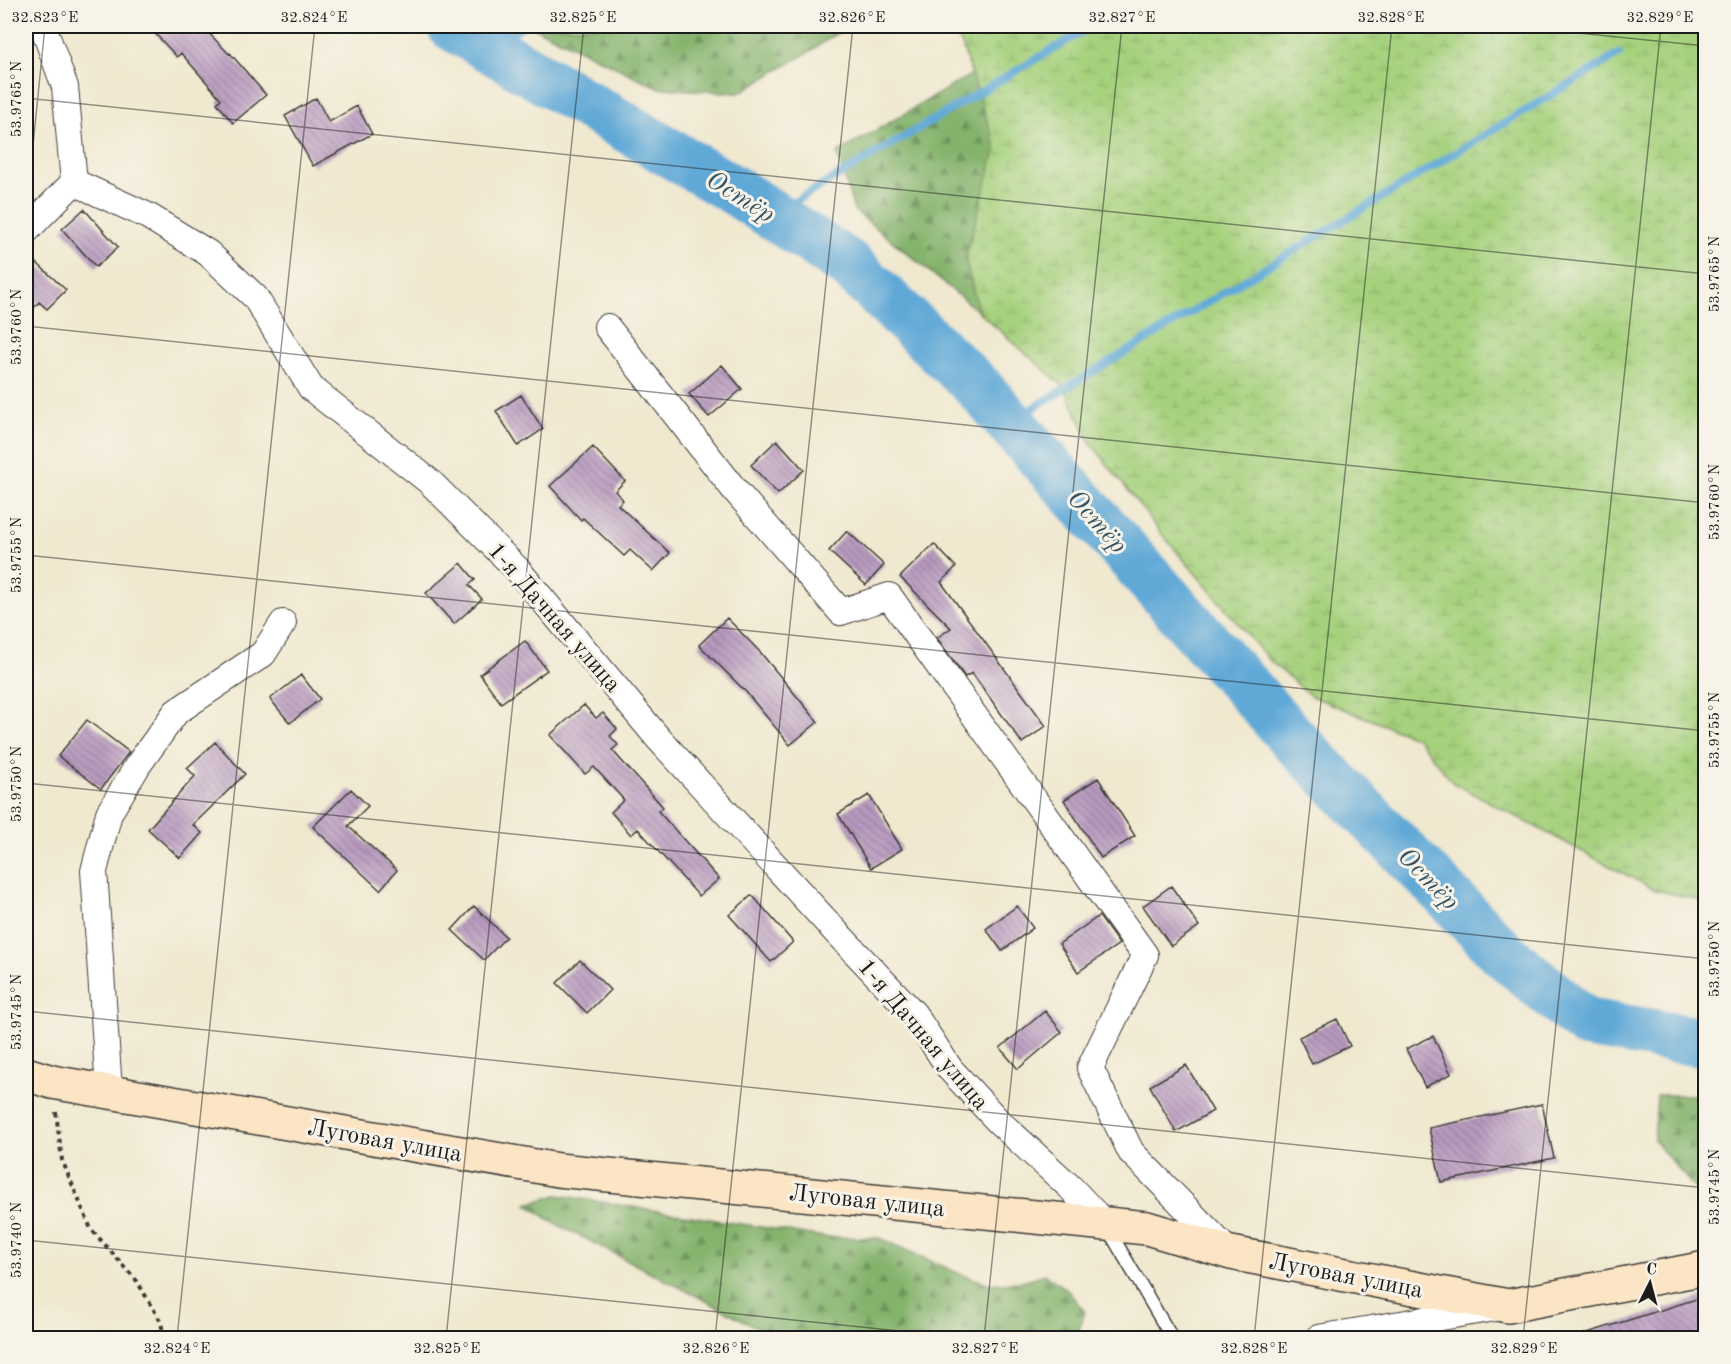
<svg xmlns="http://www.w3.org/2000/svg" width="1731" height="1364" font-family="'Old Standard TT',serif">
<style>
.forest{fill:url(#forest-firs);stroke:#506844;stroke-width:1.5}
.wetland{fill:url(#wetland-marsh);stroke:#61764c;stroke-width:1.5}
.lines{fill:none;stroke-linecap:round;stroke-linejoin:round}
.stream{stroke:#60a9d7;stroke-width:8}
.river{stroke:#60a9d7;stroke-width:50}
.building{fill:url(#building-back-hatch)}
.lane-casing{stroke:#3c3b37;stroke-width:15}
.street-casing{stroke:#3c3b37;stroke-width:28}
.secondary-casing{stroke:#3c3b37;stroke-width:36}
.path{stroke:#3c3b37;stroke-width:4;stroke-dasharray:4.5 4.5;stroke-linecap:butt}
.lane{stroke:#fff;stroke-width:12}
.street{stroke:#fff;stroke-width:26}
.secondary{stroke:#fce5c4;stroke-width:33}
.ticks{fill:none;stroke:#1c1c1c;stroke-width:1.5;stroke-opacity:0.45}
.labels{text-anchor:middle;stroke-width:6;stroke-linejoin:round;paint-order:stroke}
.street-label{font-size:24px;fill:#1c1c1c;stroke:#f7f3e8}
.water-label{font-size:26px;font-style:italic;fill:#375467;stroke:#f7f3e8}
.neatline{fill:none;stroke:#1c1c1c;stroke-width:2}
.ticks-label{font-size:15px;text-anchor:middle;fill:#1c1c1c}
</style>
<defs>
<pattern id="forest-firs" width="22" height="20" patternUnits="userSpaceOnUse" patternTransform="scale(1.5)"><rect width="22" height="20" fill="#84b36c"/><path d="M5 1l3.5 6h-7zM16 11l3.5 6h-7z" fill="#6b9158"/></pattern>
<pattern id="wetland-marsh" width="20" height="14" patternUnits="userSpaceOnUse" patternTransform="scale(1.5)"><rect width="20" height="14" fill="#a6d17d"/><path d="M1 5h8M5 5V1M11 12h8M15 12V8" fill="none" stroke="#8eb36b"/></pattern>
<pattern id="building-back-hatch" width="6" height="6" patternUnits="userSpaceOnUse" patternTransform="scale(1.5)"><rect width="6" height="6" fill="#b89abf"/><path d="M-1 5l2 2M0 0l6 6M5-1l2 2" fill="none" stroke="#957d9a"/></pattern>
</defs>
<rect width="100%" height="100%" fill="#f7f3e8"/>
<filter id="ink" filterUnits="userSpaceOnUse"><feTurbulence type="fractalNoise" baseFrequency=".0167" numOctaves="2"/><feDisplacementMap in="SourceGraphic" scale="12" xChannelSelector="R" yChannelSelector="G"/><feConvolveMatrix kernelMatrix="1 2 1 2 8 2 1 2 1" color-interpolation-filters="sRGB"/></filter>
<filter id="wash" filterUnits="userSpaceOnUse"><feTurbulence type="fractalNoise" baseFrequency=".008" numOctaves="4" result="noise"/><feDisplacementMap in="SourceGraphic" scale="24" xChannelSelector="R" yChannelSelector="G"/><feGaussianBlur stdDeviation="1.35" result="paint"/><feColorMatrix in="noise" values="0 0 0 0 0 0 0 0 0 0 0 0 0 0 0 0 0 1.4 0 .05"/><feComposite in="paint" operator="in"/></filter>
<g filter="url(#wash)">
<rect width="100%" height="100%" fill="#f0e8cf"/>
<path class="forest" d="M531,26h317l-38,25 -71,42 -80,-5z
M972,74l25,73 -32,112 14,53 -125,-102 -17,-57z
M1657,1095h48v99l-7,-2 -44,-51z
M557,1195l267,42 55,1 81,36 30,10 29,-2 26,-8 23,17 17,21 -9,26h-286l-14,-1 -225,-116 -24,-17z"/>
<path class="wetland" d="M947,26h758v875l-50,-11 -202,-107 -36,-45 -106,-42 -42,-36 -108,-127 -71,-91 -26,-55 -85,-75 -14,-53 31,-112 -35,-105z"/>
<g class="lines">
<path class="stream" d="M487,46l36,-20
M772,215l320,-189
M1010,422l609,-368"/>
<path class="river" d="M452,26l285,166 111,72 130,123 317,354 210,214 81,68 120,20"/>
</g>
<g id="blocks">
<path class="building" d="M148,26h54l27,28 1,-1 36,42 -33,28 -16,-20 4,-4 -40,-46 -4,4z
M316,98l13,24 28,-16 15,28 -59,32 -28,-50z
M84,209l34,38 -22,20 -34,-38z
M26,253l40,37 -19,19 -8,-7 -13,15z
M722,365l20,24 -33,28 -20,-23z
M521,395l22,34 -25,17 -22,-35z
M777,440l27,30 -26,24 -27,-29z
M593,447l32,34 -10,10 8,9 -5,5 52,48 -17,18 -23,-21 -6,6 -41,-38 -2,2 -31,-34z
M847,531l37,34 -18,20 -37,-34z
M934,544l22,23 -15,15 105,144 -24,17 -50,-70 -7,4 -28,-39 14,-10 -51,-51z
M461,563l14,17 -6,5 13,14 -28,25 -28,-31z
M727,618l33,34 58,70 -28,23 -44,-53 -47,-47z
M525,641l22,29 -46,33 -21,-29z
M301,675l19,24 -30,24 -20,-24z
M584,705l12,13 7,-5 14,16 -7,7 8,9 -6,5 51,57 -5,4 61,68 -20,17 -61,-67 -7,6 -20,-23 13,-12 -30,-33 -9,7 -35,-39z
M87,720l42,32 -28,37 -43,-33z
M215,742l30,32 -52,51 9,8 -22,25 -32,-29 47,-53 -8,-8z
M1098,778l37,58 -34,22 -37,-58z
M351,789l17,17 -20,20 49,44 -17,20 -67,-63z
M869,795l33,54 -31,19 -33,-54z
M1171,886l28,40 -28,20 -28,-40z
M752,895l41,47 -22,20 -42,-47z
M474,906l32,31 -22,23 -32,-30z
M1017,906l16,22 -31,23 -16,-22z
M1099,916l20,28 -41,28 -19,-28z
M580,960l30,30 -23,23 -30,-30z
M1045,1011l17,21 -44,37 -18,-21z
M1337,1019l13,27 -38,18 -13,-27z
M1433,1036l18,38 -26,13 -19,-38z
M1186,1065l27,46 -37,21 -26,-46z
M1542,1104l12,54 -113,24 -12,-54z
M1706,1296v42h-121l-1,-4z"/>
</g>
</g>
<g filter="url(#ink)">
<use href="#blocks" fill-opacity="0" stroke="#3c3b37" stroke-width="1.5"/>
<g class="lines">
<defs>
<path id="lane" d="M1108,1229l64,109"/>
<path id="street" d="M43,26l22,61 9,95
M74,182l74,34 60,37 47,44 56,91 119,94 87,87 141,169 178,194 78,82 36,55 48,52 72,66 34,36
M26,231l48,-49
M607,327l127,162 107,123 48,-16 256,359 -55,113 41,84 99,101
M109,1090l-15,-219 15,-58 29,-48 38,-53 87,-58 20,-31
M1318,1338l177,-30"/>
<path id="secondary" d="M26,1074l26,8 506,88 589,58 84,25 277,53 198,-38"/>
</defs>
<use href="#lane" class="lane-casing"/>
<use href="#street" class="street-casing"/>
<use href="#secondary" class="secondary-casing"/>
<path class="path" d="M56,1112l6,48 29,69 46,52 24,41 3,16"/>
<use href="#lane" class="lane"/>
<use href="#street" class="street"/>
<use href="#secondary" class="secondary"/>
</g>
</g>
<path class="ticks" d="M1510,26l196,20M26,98l1680,176M26,215l19,-189M26,326l1680,177M26,555l1680,176M26,783l1680,176M26,1011l1680,177M26,1240l941,98M177,1338l138,-1312M446,1338l138,-1312M715,1338l138,-1312M984,1338l138,-1312M1254,1338l138,-1312M1523,1338l138,-1312"/>
<g class="labels">
<g class="street-label">
<text transform="translate(555 617) rotate(49)" y="8">1-я Дачная улица</text>
<text transform="translate(924 1034) rotate(50)" y="8">1-я Дачная улица</text>
<text transform="translate(385 1140) rotate(10)" y="8">Луговая улица</text>
<text transform="translate(867 1200) rotate(6)" y="8">Луговая улица</text>
<text transform="translate(1346 1275) rotate(11)" y="8">Луговая улица</text>
</g>
<g class="water-label">
<text transform="translate(741 196) rotate(32)" y="9">Остёр</text>
<text transform="translate(1098 521) rotate(48)" y="9">Остёр</text>
<text transform="translate(1429 878) rotate(46)" y="9">Остёр</text>
</g>
</g>
<rect width="1731" height="1364" fill="none" stroke="#f7f3e8" stroke-width="66"/>
<g transform="translate(1650 1283) rotate(6)" stroke="#f7f3e8" stroke-width="4.5" paint-order="stroke">
<path d="M0-4.5L10 22L0 15L-10 22Z" fill="#1c1c1c"/>
<text y="-9" font-size="16" font-weight="bold" text-anchor="middle" fill="#1c1c1c">С</text>
</g>
<rect x="33" y="33" width="1665" height="1298" class="neatline"/>
<g class="ticks-label">
<text x="45" y="22">32.823°E</text>
<text x="314" y="22">32.824°E</text>
<text x="583" y="22">32.825°E</text>
<text x="852" y="22">32.826°E</text>
<text x="1122" y="22">32.827°E</text>
<text x="1391" y="22">32.828°E</text>
<text x="1660" y="22">32.829°E</text>
<text transform="translate(16 99) rotate(-90)" y="5">53.9765°N</text>
<text transform="translate(1714 274) rotate(-90)" y="5">53.9765°N</text>
<text transform="translate(16 327) rotate(-90)" y="5">53.9760°N</text>
<text transform="translate(1714 502) rotate(-90)" y="5">53.9760°N</text>
<text transform="translate(16 555) rotate(-90)" y="5">53.9755°N</text>
<text transform="translate(1714 730) rotate(-90)" y="5">53.9755°N</text>
<text transform="translate(16 784) rotate(-90)" y="5">53.9750°N</text>
<text transform="translate(1714 959) rotate(-90)" y="5">53.9750°N</text>
<text transform="translate(16 1012) rotate(-90)" y="5">53.9745°N</text>
<text transform="translate(1714 1187) rotate(-90)" y="5">53.9745°N</text>
<text transform="translate(16 1240) rotate(-90)" y="5">53.9740°N</text>
<text x="177" y="1353">32.824°E</text>
<text x="447" y="1353">32.825°E</text>
<text x="716" y="1353">32.826°E</text>
<text x="985" y="1353">32.827°E</text>
<text x="1254" y="1353">32.828°E</text>
<text x="1524" y="1353">32.829°E</text>
</g>
</svg>
